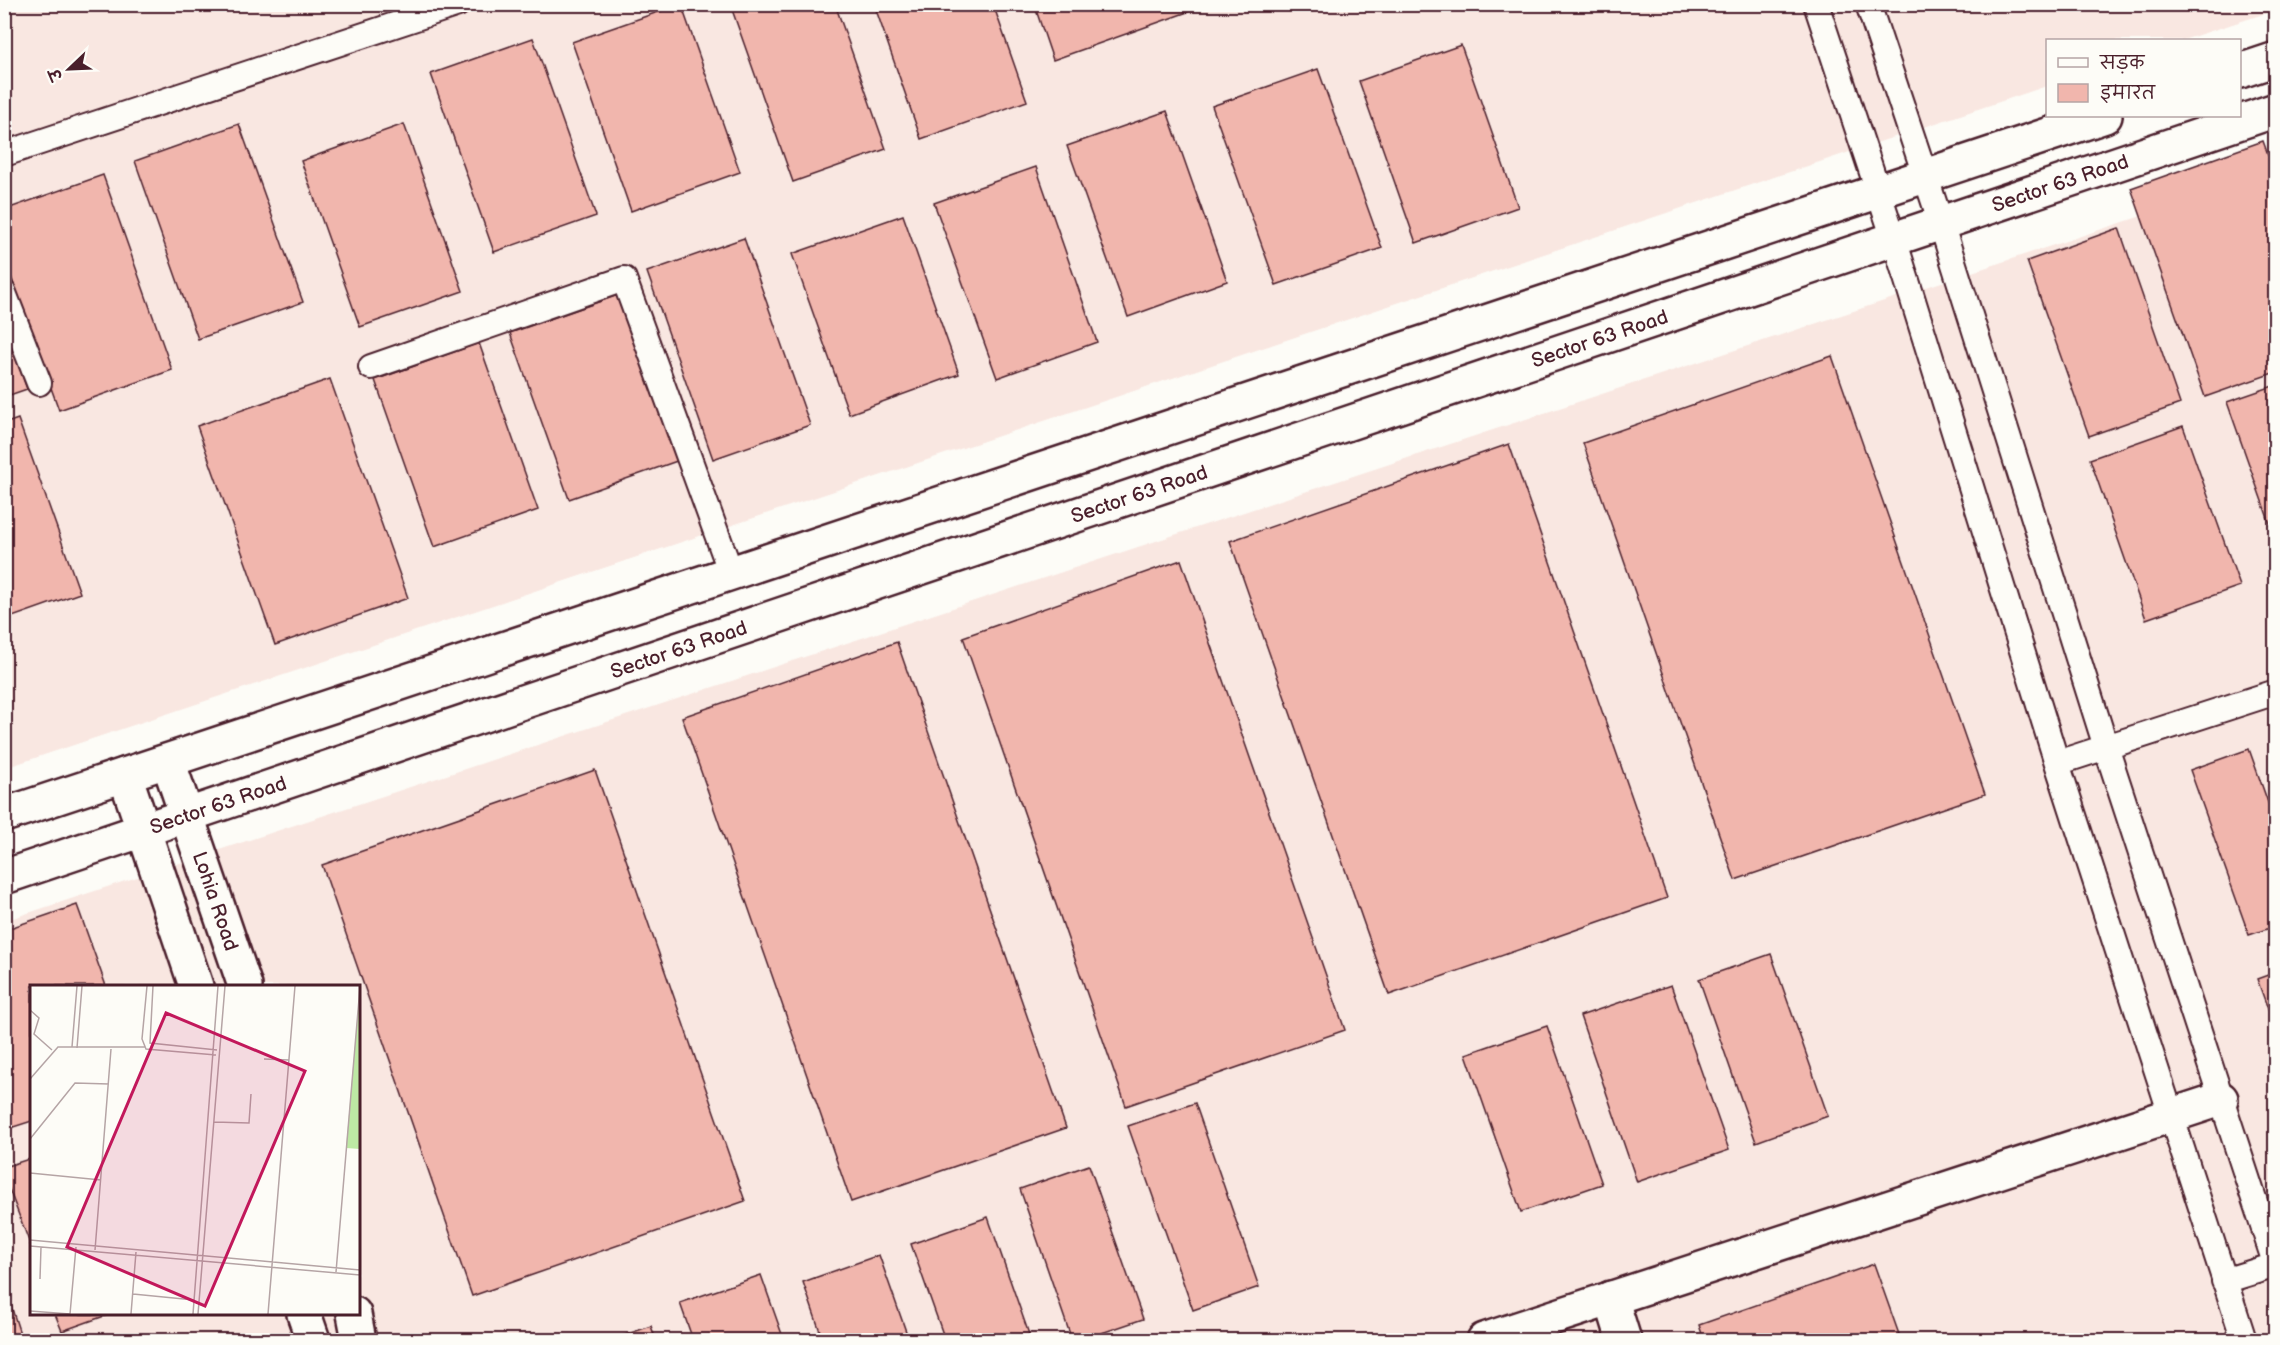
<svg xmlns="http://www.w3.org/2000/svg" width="2280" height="1345" font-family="'Balsamiq Sans','Playpen Sans Deva',sans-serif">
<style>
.built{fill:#f9e7e1;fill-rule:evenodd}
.building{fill:#f1b6ad;stroke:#4a1f2b;stroke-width:1.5}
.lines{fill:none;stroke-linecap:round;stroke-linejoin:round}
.service-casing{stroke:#4a1f2b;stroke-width:28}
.minor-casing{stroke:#4a1f2b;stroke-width:38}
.tertiary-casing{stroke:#4a1f2b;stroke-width:38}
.service{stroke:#fdfcf7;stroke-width:24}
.minor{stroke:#fdfcf7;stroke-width:33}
.tertiary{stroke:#fdfcf7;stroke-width:33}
.labels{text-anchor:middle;stroke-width:4.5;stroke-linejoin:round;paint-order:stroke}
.street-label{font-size:20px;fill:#4a1f2b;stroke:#fdfcf7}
.inset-road{fill:none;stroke:#b5a4a5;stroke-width:1.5}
.view{fill:#c2185b;fill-opacity:0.15;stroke:#c2185b;stroke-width:3}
.inset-edge{fill:none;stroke:#4a1f2b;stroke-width:3}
</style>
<rect width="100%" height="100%" fill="#fdfcf7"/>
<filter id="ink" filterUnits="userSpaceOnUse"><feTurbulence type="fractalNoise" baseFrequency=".0167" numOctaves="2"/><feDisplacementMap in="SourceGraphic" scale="12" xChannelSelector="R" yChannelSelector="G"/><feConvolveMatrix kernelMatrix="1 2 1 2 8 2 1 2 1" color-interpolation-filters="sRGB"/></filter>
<g filter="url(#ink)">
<path class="built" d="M2275,4l1,6 -93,30h-135l-1,46 -2042,682 -1,-763z
M2275,172v1168h-2270l-1,-419zM32,986h326v328h-326z"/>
<path class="building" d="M681,4l59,168 -109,39 -59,-169z
M730,4h105l51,145 -93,33z
M874,4h119l34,97 -106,38z
M1034,4h176l-157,56z
M533,38l63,178 -102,36 -63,-178z
M1461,45l57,162 -102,36 -57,-162z
M1318,69l64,179 -106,37 -64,-179z
M1167,111l60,170 -99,36 -61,-171z
M239,124l64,178 -105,37 -63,-178z
M404,124l59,167 -103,36 -59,-166z
M2263,141l13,35v196l-71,25 -74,-209z
M1036,167l61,175 -100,36 -63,-175z
M103,175l69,195 -113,40 -55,-153v-47z
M903,215l56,159 -110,40 -57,-160z
M2119,228l61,176 -91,32 -62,-175z
M744,238l66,187 -97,34 -66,-187z
M618,295l59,166 -108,38 -59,-166z
M4,325l23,64 -23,8z
M479,343l59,167 -104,37 -59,-167z
M1832,356l153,438 -250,86 -152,-437z
M330,379l78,219 -133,47 -78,-219z
M2276,385v156l-49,-139z
M18,419l62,174 -76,27v-196z
M2183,426l57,160 -94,33 -56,-160z
M1509,444l158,454 -278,97 -159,-454z
M1181,560l164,470 -219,76 -163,-469z
M897,642l169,486 -215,74 -169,-485z
M2249,749l27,76v101l-27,9 -59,-165z
M595,770l150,431 -273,95 -150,-431z
M77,905l29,81h-74v135l-28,9v-200z
M1771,954l57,162 -72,26 -57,-163z
M2276,972v59l-19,-52z
M1671,985l58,165 -92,32 -57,-166z
M1547,1026l55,158 -81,28 -55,-158z
M1195,1103l64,184 -66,23 -65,-184z
M32,1158v91l-28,-73v-9z
M1089,1165l54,154 -62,21h-9l-52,-151z
M988,1217l43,123h-86l-34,-96z
M879,1255l30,85h-86l-20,-58z
M1874,1264l27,76h-197l-5,-15z
M761,1275l23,65h-91l-13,-37z
M4,1284l18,56h-18z
M55,1314h55l-48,17z
M651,1326l5,14h-46z"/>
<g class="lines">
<defs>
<path id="service" d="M1816,4l78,235 163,524 187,577
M1868,4l73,219 165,524 170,519
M4,154l454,-150
M4,293l35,90
M371,367l253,-88 107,294
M2057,763l219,-71
M2224,1281l52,-16"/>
<g id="minor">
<path id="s1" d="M168,761l77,225"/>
<path d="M125,775l71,211"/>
<path d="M1611,1298l13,42"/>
<path d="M304,1314l9,26"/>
<path d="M354,1314l5,26"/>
<path d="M1484,1340l737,-241"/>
</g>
<g id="tertiary">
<path d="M2240,71l36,-12"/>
<path d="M4,815l2101,-699"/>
<path id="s2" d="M4,877l2272,-767"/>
</g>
</defs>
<use href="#service" class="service-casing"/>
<use href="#minor" class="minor-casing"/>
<use href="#tertiary" class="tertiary-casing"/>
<use href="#service" class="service"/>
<use href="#minor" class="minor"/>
<use href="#tertiary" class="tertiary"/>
</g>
</g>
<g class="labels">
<g class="street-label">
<text dy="7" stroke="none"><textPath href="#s2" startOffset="2170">Sector 63 Road</textPath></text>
<text dy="7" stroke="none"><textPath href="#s2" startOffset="1684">Sector 63 Road</textPath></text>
<text dy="7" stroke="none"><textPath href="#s2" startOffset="1198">Sector 63 Road</textPath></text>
<text dy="7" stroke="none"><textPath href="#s2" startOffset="712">Sector 63 Road</textPath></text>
<text dy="7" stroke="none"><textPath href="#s2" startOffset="226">Sector 63 Road</textPath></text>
<text dy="7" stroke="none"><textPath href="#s1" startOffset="148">Lohia Road</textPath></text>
</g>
</g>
<g transform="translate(30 985)">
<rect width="330" height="330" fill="#fdfcf7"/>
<path d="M330,2v162l-14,-1z" fill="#bde8a4"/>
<path class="inset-road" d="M117,1l-5,53 4,10 70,6M123,1l-3,57 67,7M0,25l9,8 -5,16 18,16M42,62l5,-61M47,63l5,-62M234,74l25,1M0,94l28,-32h87M184,137l35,1 2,-29M0,154l45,-56 34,1M0,188l71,7M0,255l330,30M0,261l330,29M65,265l16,-201M306,287l24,-285M10,294l1,-32M103,309l61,6M0,326l40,3M40,329l6,-67M101,329l5,-62M163,329l25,-328M168,329l27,-328M238,329l27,-328"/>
<path class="view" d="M136,28l139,58 -100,235 -138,-59z"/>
<rect width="330" height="330" class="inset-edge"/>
</g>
<rect width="2280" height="1345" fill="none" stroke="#fdfcf7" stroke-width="24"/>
<rect x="12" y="12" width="2256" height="1321" fill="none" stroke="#4a1f2b" stroke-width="2" filter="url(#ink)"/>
<rect x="2046" y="39" width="195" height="78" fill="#fdfcf7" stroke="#b5a4a5" stroke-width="1.5"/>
<rect x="2058" y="58" width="30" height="9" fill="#fdfcf7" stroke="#b5a4a5" stroke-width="1.5"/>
<text x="2100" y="69" font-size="18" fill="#4a1f2b">सड़क</text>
<rect x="2058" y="84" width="30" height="18" fill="#f1b6ad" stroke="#b5a4a5" stroke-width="1.5"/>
<text x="2100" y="99" font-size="18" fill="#4a1f2b">इमारत</text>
<g transform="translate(69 69) rotate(247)" stroke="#fdfcf7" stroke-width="4.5" paint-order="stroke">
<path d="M0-4.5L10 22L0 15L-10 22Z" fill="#4a1f2b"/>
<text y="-9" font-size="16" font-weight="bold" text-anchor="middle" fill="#4a1f2b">उ</text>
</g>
</svg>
